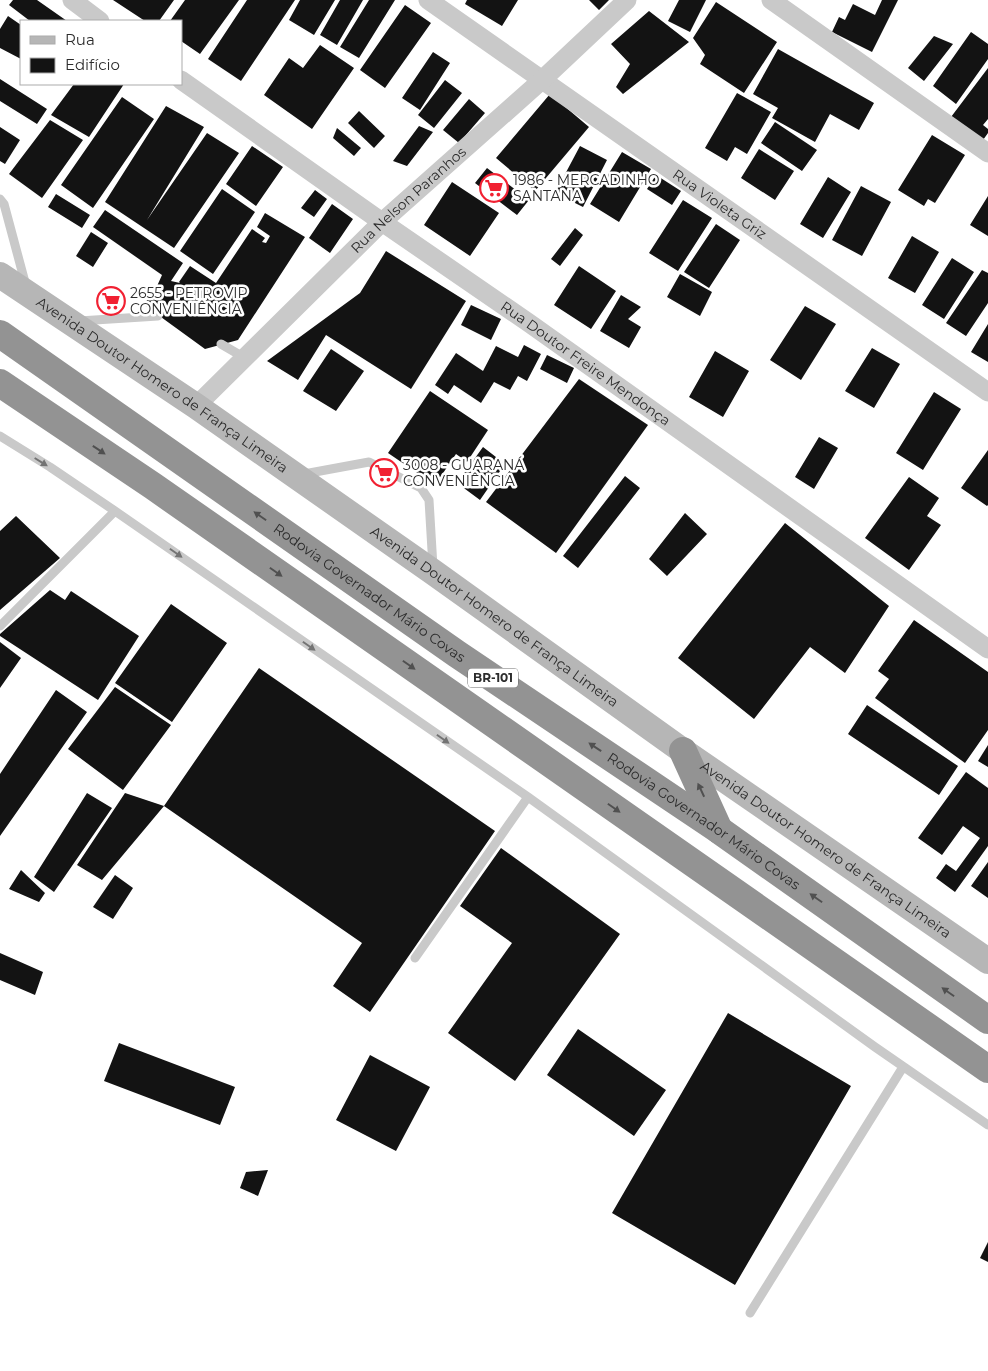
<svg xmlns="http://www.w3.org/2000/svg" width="988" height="1371" font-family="Montserrat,sans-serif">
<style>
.building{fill:#131313}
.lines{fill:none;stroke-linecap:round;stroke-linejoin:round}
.lane{stroke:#c9c9c9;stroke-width:9}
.street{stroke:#c9c9c9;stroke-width:19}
.secondary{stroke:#b6b6b6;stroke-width:26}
.highway{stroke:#939393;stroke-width:28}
.oneway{fill:#505050}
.oneway2{fill:#737373}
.labels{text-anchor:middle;stroke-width:5;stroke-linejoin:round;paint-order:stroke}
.shield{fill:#fff;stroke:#6b6b6b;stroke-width:1}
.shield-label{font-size:12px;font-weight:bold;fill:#2c2c2c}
.poi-label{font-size:14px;fill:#2c2c2c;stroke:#fff;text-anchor:start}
.street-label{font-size:14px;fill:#2c2c2c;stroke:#fff}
</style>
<rect width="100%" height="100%" fill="#fff"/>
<path class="building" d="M13,0h24l30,21h-37l-21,-16z
M113,0h61l-15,21h-14z
M185,0h54l-39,54 -19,-13v-20h-11z
M247,0h48l-54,81 -33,-22z
M300,0h35l-21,35 -25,-15z
M340,0h23l-26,45 -17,-10z
M369,0h26l-36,58 -19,-11z
M467,0h51l-16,26 -37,-22z
M589,0h20l-10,10z
M679,0h27l-16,32 -22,-11z
M882,0h16l-26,52 -40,-20 7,-15 6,3 8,-16 22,11z
M716,2l61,40 -33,51 -44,-29 5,-9 -12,-17z
M405,5l26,18 -46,65 -25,-18z
M649,11l40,31 -66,52 -7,-7 14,-23 -19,-20z
M8,16l13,9v34l-21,-11v-19z
M971,32l17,12v15l-32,45 -23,-18z
M934,36l19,8 -29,37 -16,-13z
M320,45l34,23 -42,61 -48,-34 25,-37 14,10z
M778,49l96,54 -15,27 -29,-16 -15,28 -43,-24 6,-10 -25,-14z
M433,52l17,11 -30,47 -18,-12z
M988,68v51l-5,6 5,4v4l-5,7 -32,-23z
M0,79l47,30 -10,15 -37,-23z
M445,80l17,13 -28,35 -16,-13z
M74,84h50l-35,53 -38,-22z
M737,93l34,19 -24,42 -12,-7 -8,14 -22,-13z
M550,94l39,33 -54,64 -39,-33z
M122,97l32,22 -61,89 -32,-23z
M469,99l16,14 -26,30 -16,-13z
M166,106l38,21 -57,93 60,-87 32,20 -65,95 -69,-46z
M359,111l26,25 -11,12 -26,-25z
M50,120l33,20 -41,58 -33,-24z
M775,122l42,28 -15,21 -41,-28z
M419,126l14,6 -26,34 -14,-5z
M0,127l20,13 -15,24 -5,-3z
M337,128l24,20 -7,8 -21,-18z
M932,135l33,20 -30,48 -7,-4 -4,7 -26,-16z
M252,146l31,21 -27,39 -30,-22z
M580,146l27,14 -24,47 -28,-14z
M759,149l35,22 -19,29 -34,-22z
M622,152l29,17 -32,53 -29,-18z
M487,168l42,32 -12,15 -42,-32z
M656,175l25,16 -9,14 -25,-16z
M828,177l23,15 -28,46 -23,-14z
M452,182l47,31 -29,43 -46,-31z
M861,186l30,16 -29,54 -30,-16z
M222,189l33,23 -42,62 -33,-23z
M315,190l12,9 -13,18 -13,-9z
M56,194l34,21 -8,13 -34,-21z
M988,196v40l-18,-11z
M683,200l29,18 -34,53 -29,-18z
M332,204l21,15 -23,34 -21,-15z
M105,210l78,53 -12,18 9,2 -1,-1 11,-16 26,17 36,-54 13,9 -3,4 4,1 4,-7 -13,-9 8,-14 40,24 -67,103 -33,9 -62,-45 10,-9 9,-20 -69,-48z
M716,224l24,16 -31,48 -25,-16z
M575,228l8,7 -23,31 -9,-7z
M91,232l17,11 -15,24 -17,-11z
M912,236l27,16 -24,41 -27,-15z
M386,251l80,50 -55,88 -85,-54 -28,45 -31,-19 93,-68z
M952,258l22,14 -30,47 -22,-14z
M579,266l37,25 -25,38 -37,-24z
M982,270l6,3v30l-22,33 -20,-13z
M680,274l32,18 -12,24 -33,-19z
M621,295l20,12 -13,12 13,8 -12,21 -29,-17z
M471,305l30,14 -10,21 -30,-15z
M805,306l31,18 -35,56 -31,-20z
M988,324v38l-17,-10z
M524,345l17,9 -14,27 -9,-5 -8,14 -16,-8 -13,21 -27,-18 -6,9 -13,-9 21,-32 27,18 13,-25 22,11z
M872,348l28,16 -26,44 -29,-17z
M331,349l33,22 -28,40 -33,-20z
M715,351l34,20 -26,46 -34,-20z
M547,355l27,13 -7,15 -27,-14z
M579,379l69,46 -92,128 -70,-51z
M430,391l58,39 -21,32 -11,-8 -21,31 -47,-32z
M934,392l27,17 -38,61 -27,-17z
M819,437l19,11 -24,41 -19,-12z
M483,447l22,17 -25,36 -23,-17z
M988,450v55l-1,1 -26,-18z
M625,476l15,12 -62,80 -15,-12z
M909,477l30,21 -12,18 14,9 -32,45 -44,-32z
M685,513l22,21 -40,42 -18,-17z
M16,516l44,42 -60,52v-79z
M785,523l104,83 -44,67 -35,-26 -56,72 -76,-61z
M50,590l15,10 6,-9 68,45 -41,64 -98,-64v-2z
M171,604l56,39 -55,79 -57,-39z
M914,620l74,52v58l-23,33 -90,-65 14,-19 -11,-8z
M0,642l21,16 -21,30z
M259,668l236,163 -125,181 -37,-26 29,-43 -198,-137 -62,74 -25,-15 48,-72 39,13z
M115,687l56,38 -48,65 -55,-41z
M56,690l31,22 -87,124v-62z
M867,705l91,61 -19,29 -91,-61z
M988,745v22l-10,-6z
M966,772l22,16v58l-33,46 -19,-14 10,-14 10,7 24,-33 -17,-12 -21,29 -24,-17z
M87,793l25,15 -58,84 -20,-15z
M501,848l119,86 -105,147 -67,-48 64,-90 -52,-37z
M988,862v36l-17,-12z
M21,870l24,23 -6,9 -30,-13z
M115,875l18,13 -20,31 -20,-12z
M0,953l43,19 -8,23 -35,-15z
M728,1013l123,73 -116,199 -123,-72z
M578,1029l88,61 -32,46 -87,-61z
M119,1043l116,44 -15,38 -116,-44z
M370,1055l60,32 -34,64 -60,-31z
M268,1170l-10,26 -18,-8 6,-16z
M988,1242v20l-8,-4z"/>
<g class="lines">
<path class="lane" d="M0,199l4,5 22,82
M79,321l79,-5
M221,344l24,14
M0,436l50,31 65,44 413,286 347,250 113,78
M304,474l65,-12 52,26 8,12 4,67
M0,626l115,-115
M415,958l113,-161
M750,1313l153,-246"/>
<g class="street">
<path d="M72,0l28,21"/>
<path id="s1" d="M428,0l560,392"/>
<path d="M771,0l217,153"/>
<path id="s2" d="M181,80l201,142 147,101 459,326"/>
<path id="s3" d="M196,406l186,-184 160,-142 85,-80"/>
</g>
<path class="secondary" id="s4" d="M0,275l196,131 237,166 250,179 305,210"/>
<g class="highway">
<path id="s5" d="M0,334l457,320 262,176 269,190"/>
<path d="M0,383l153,103 835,583"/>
<path d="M683,751l36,79"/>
</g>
</g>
<defs><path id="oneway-solid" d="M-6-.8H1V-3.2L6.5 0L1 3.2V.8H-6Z" transform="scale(1.25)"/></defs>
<g class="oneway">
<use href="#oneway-solid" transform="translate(99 450) rotate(34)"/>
<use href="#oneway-solid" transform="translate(260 516) rotate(-145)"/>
<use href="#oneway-solid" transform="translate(276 572) rotate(35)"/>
<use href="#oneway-solid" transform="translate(409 665) rotate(35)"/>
<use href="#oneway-solid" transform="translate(595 747) rotate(-146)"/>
<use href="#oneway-solid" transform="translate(701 790) rotate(-115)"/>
<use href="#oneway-solid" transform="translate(614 808) rotate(35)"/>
<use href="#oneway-solid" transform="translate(816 898) rotate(-145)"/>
<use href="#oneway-solid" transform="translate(948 992) rotate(-145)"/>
</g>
<g class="oneway2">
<use href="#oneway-solid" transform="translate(41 462) rotate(32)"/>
<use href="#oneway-solid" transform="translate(176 553) rotate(35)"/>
<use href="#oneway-solid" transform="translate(309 646) rotate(35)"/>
<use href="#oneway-solid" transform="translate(443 739) rotate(35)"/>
</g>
<defs>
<symbol id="supermarket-ring" viewBox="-11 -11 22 22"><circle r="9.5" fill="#fff" stroke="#f12132" stroke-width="1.5"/><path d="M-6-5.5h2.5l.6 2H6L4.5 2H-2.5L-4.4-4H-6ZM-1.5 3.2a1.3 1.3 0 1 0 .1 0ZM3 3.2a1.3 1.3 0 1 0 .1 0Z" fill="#f12132"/></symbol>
</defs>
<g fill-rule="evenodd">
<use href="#supermarket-ring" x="478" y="172" width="32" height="32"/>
<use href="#supermarket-ring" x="95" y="285" width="32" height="32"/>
<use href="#supermarket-ring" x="368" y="457" width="32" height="32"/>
</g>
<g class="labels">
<rect class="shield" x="468" y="668.5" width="50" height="19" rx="4"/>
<g class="shield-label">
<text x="493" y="682">BR-101</text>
</g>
<g class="poi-label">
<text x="513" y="185">1986 - MERCADINHO<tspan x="513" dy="16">SANTANA</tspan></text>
<text x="130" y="298">2655 - PETROVIP<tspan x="130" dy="16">CONVENIÊNCIA</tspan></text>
<text x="403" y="470">3008 - GUARANÁ<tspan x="403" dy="16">CONVENIÊNCIA</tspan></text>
</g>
<g class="street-label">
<text dy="5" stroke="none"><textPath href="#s3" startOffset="296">Rua Nelson Paranhos</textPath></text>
<text dy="5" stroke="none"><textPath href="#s1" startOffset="356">Rua Violeta Griz</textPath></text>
<text dy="5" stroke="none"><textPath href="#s2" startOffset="494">Rua Doutor Freire Mendonça</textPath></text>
<text dy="5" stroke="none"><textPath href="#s4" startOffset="196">Avenida Doutor Homero de França Limeira</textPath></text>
<text dy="5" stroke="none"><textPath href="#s5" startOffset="451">Rodovia Governador Mário Covas</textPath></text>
<text dy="5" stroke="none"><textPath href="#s4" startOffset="601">Avenida Doutor Homero de França Limeira</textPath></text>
<text dy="5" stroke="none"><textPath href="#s5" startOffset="856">Rodovia Governador Mário Covas</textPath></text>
<text dy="5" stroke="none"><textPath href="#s4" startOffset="1006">Avenida Doutor Homero de França Limeira</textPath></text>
</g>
</g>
<rect x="20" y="20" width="162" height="65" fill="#ffffff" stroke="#ababab"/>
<rect x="30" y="36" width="25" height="8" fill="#b6b6b6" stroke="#ababab"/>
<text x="65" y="45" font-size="15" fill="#2c2c2c">Rua</text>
<rect x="30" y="58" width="25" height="15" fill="#131313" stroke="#ababab"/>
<text x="65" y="70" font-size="15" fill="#2c2c2c">Edifício</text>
</svg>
